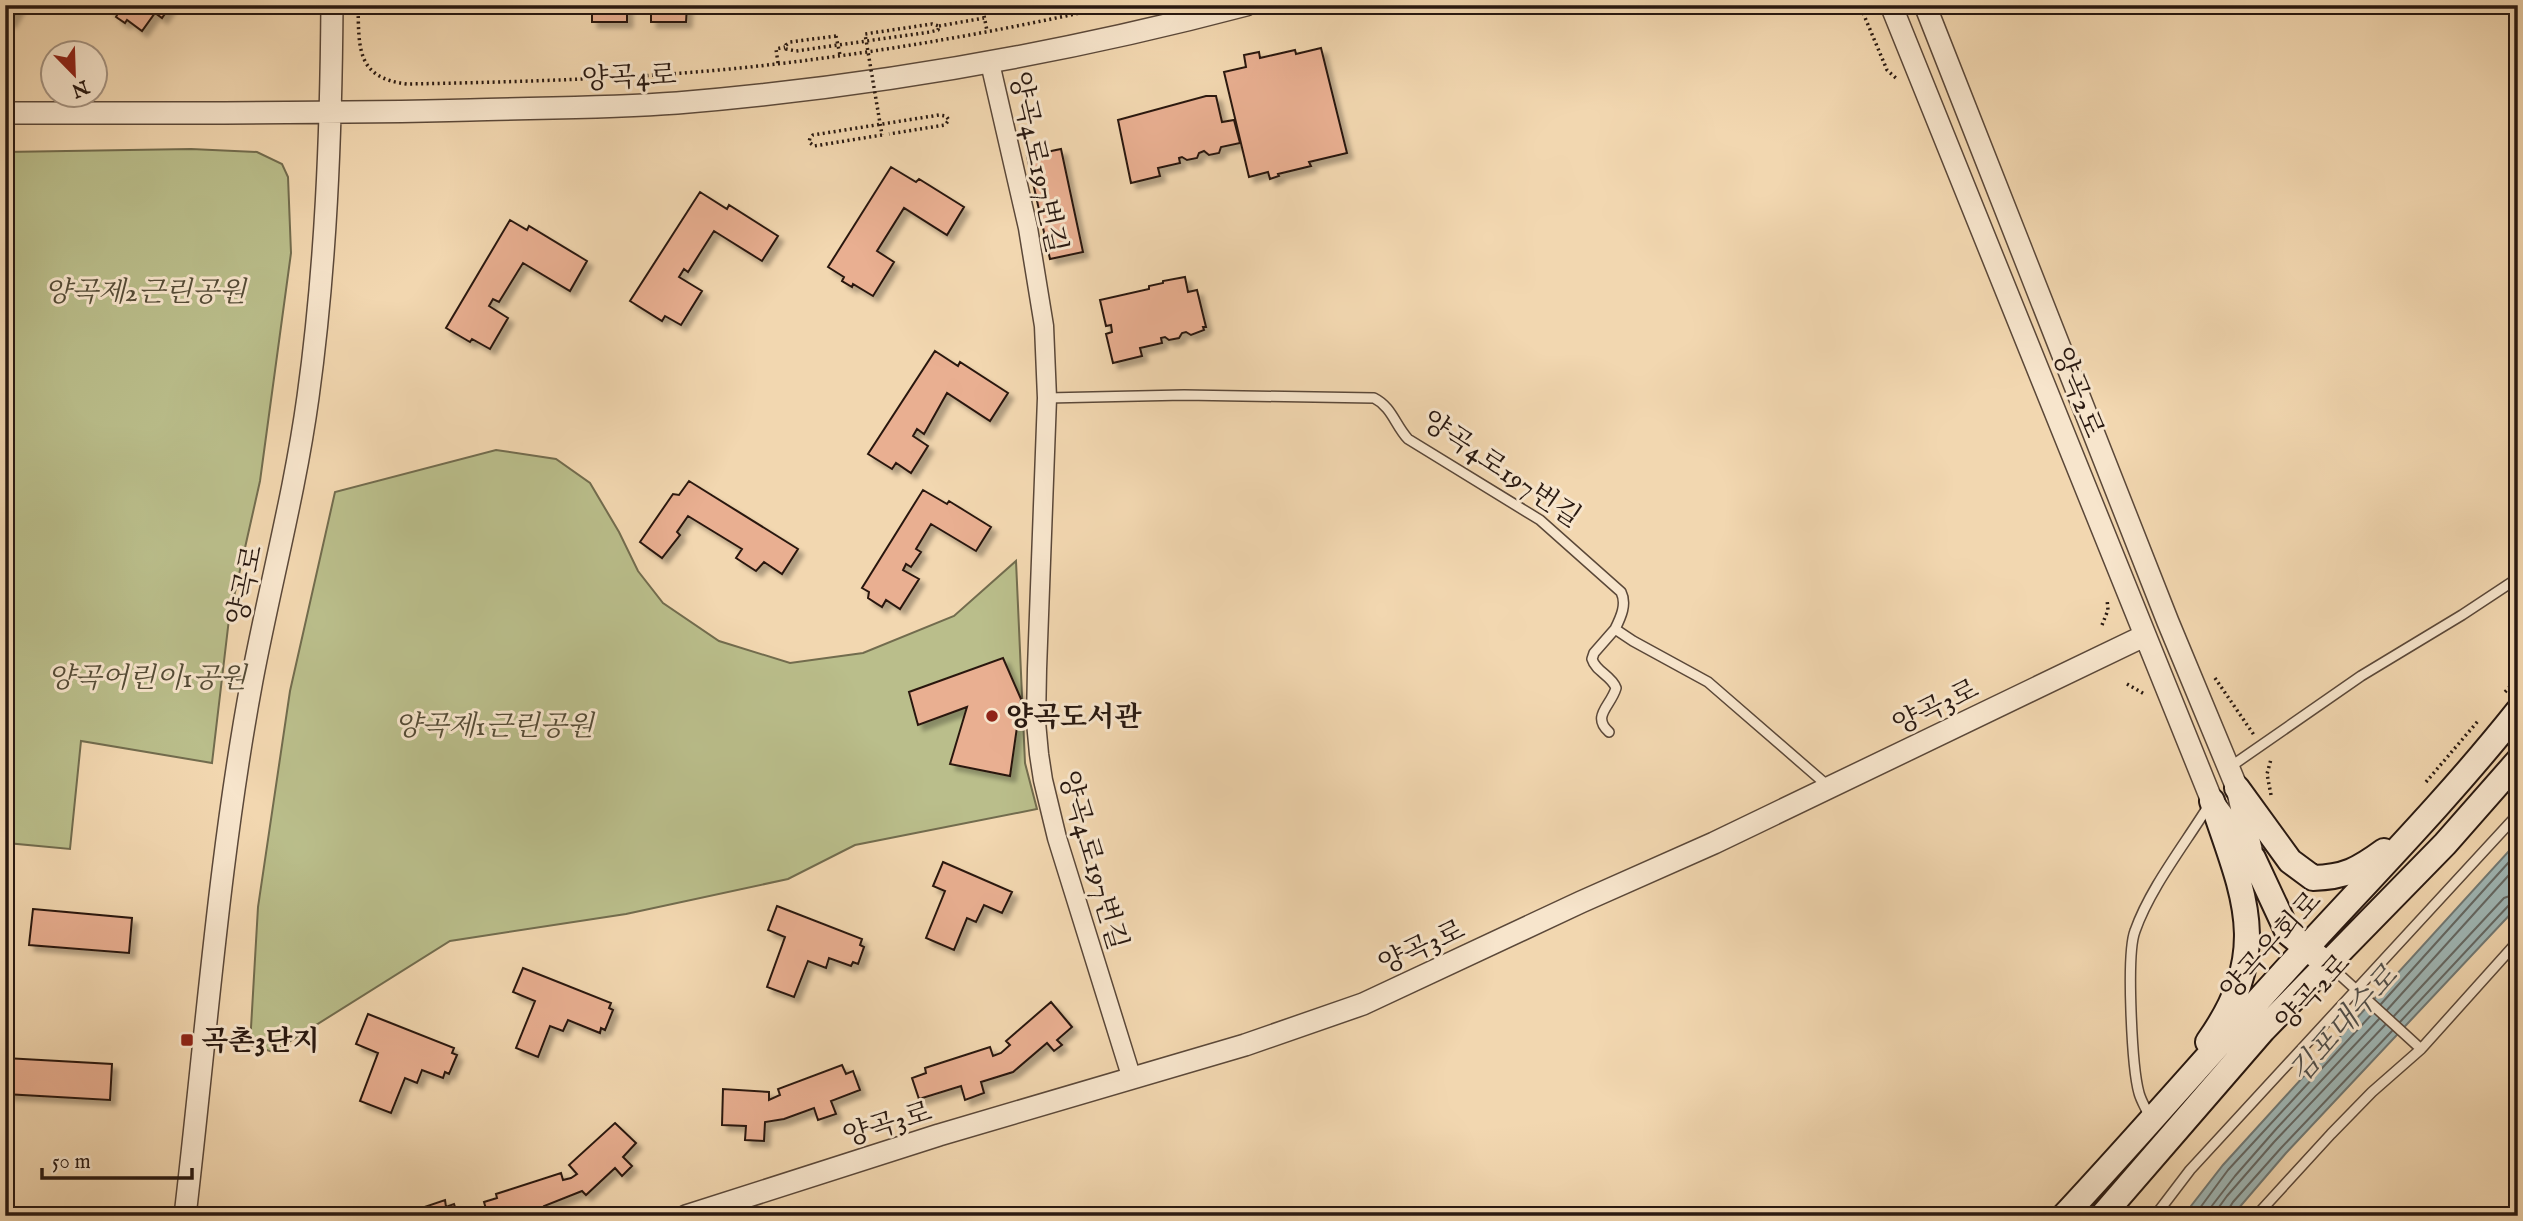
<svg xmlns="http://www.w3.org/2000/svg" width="2523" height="1221" font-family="'IM FELL English','Noto Serif KR',serif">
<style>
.green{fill:#babe8b;stroke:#726c4e;stroke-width:2}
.water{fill:#9fb7b6;stroke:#707874;stroke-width:2}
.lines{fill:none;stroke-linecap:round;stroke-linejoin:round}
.shore{stroke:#646864;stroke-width:2}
.building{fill:#e9af91;stroke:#291911;stroke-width:2;filter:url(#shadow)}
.service-casing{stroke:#5b4839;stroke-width:12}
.minor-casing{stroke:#5b4839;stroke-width:21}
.tertiary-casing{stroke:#5b4839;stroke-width:24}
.secondary-casing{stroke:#291911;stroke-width:28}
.path{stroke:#291911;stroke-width:3.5;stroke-dasharray:2 3.5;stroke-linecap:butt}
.service{stroke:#f7e5cc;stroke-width:9}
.minor{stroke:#f7e5cc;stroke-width:18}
.tertiary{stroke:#f7e5cc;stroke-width:21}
.secondary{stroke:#f7e5cc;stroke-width:24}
.path-bridge{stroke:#291911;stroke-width:3.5;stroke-dasharray:2 3.5;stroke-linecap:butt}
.poi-dot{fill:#8f2418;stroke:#f7e5cc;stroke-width:2.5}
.labels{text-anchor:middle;stroke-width:6;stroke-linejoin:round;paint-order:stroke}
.street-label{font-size:28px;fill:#291911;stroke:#f7e5cc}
.park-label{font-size:28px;font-style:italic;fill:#544b36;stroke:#f7e5cc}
.poi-label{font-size:28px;font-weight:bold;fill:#291911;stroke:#f7e5cc;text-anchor:start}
.water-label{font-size:30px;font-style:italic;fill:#52504b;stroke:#f7e5cc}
</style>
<defs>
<filter id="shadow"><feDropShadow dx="5.5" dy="5.5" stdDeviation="2" flood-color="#0004"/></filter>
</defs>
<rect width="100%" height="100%" fill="#f2d7b0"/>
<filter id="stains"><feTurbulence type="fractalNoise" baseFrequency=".00286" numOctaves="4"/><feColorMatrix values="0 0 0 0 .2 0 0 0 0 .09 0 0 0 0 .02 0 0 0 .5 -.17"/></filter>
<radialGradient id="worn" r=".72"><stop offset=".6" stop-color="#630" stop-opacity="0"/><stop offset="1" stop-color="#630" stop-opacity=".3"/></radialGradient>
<path class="green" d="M191,149l66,3 25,12 6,13 3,76 -31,228 -31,138 -17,144 -131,-22 -11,108 -63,-6 -2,-691z
M496,450l60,9 34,24 29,49 19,39 25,32 56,38 71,22 73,-10 91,-37 62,-55 9,202 12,46 -182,36 -67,34 -162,35 -176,27 -177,111 -23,-7 8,-138 32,-216 45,-199z"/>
<path class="water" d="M2518,841v65l-232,247 -54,63h-46l5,-10 32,-41z"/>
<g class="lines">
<path class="shore" d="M2381,1004l137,-152
M2387,1010l131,-145
M2394,1016l110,-118 14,-5
M2400,1022l110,-118 8,-2
M2194,1216l34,-46 145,-157
M2204,1216l31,-40 42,-48 102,-109
M2218,1216l1,-9 8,-11 47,-54 111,-117
M2227,1216l1,-6 5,-8 48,-54 111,-117"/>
</g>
<path class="building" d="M5,5h15l-10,17 -5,-2z
M110,5h61l-9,13 -7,-5 -13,18 -15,-11 -2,3 -9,-6 1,-2 -8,-6z
M592,5h35v17h-35z
M651,5h36l-1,17h-35z
M1321,48l26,105 -38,9 2,4 -33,8 1,2 -9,3 -2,-7 -19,5 -25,-105 22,-5 -2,-12 15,-3 1,6 35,-8 1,4z
M1206,96h10l6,26 12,-2 6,23 -19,4 -2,6 -10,2 -5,-4 -5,2 -2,5 -10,2 -5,-3 -3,1 1,5 -22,5 2,8 -29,7 -13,-63z
M1061,149l22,103 -33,7 -23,-103z
M891,167l25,15 3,-3 45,28 -17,28 -43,-27 -27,43 17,11 -21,34 -20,-12 -1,3 -10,-6 2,-4 -16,-10z
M700,192l27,17 2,-4 49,31 -16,25 -48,-30 -26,41 -4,-3 -5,8 23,14 -21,34 -16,-9 -3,5 -32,-20z
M510,220l17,10 2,-4 58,35 -17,30 -47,-28 -24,39 -6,-3 -4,7 19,12 -18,31 -18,-10 -2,3 -24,-14z
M1185,277l3,15 9,-2 9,37h-3l1,3 -13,5 -5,-3 -4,1 -3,5 -10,2 -4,-3 -4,1 1,5 -22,5 2,8 -29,7 -7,-29 6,-2 -1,-7 -5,1 -6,-26 49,-11v-3l14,-3v-2z
M935,351l23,15 2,-4 48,31 -18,28 -43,-28 -23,41 -7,-5 -4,7 15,10 -17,27 -15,-10 -4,6 -24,-15z
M689,481l109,68 -16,25 -18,-12 -8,9 -20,-13 6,-9 -54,-33 -11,16 3,3 -18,23 -22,-16 33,-48 6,1z
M923,490l24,14 2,-3 42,26 -15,24 -45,-27 -15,25 5,3 -10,15 -5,-3 -3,6 16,9 -19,30 -14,-9 -4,7 -14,-9 1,-6 -7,-4z
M1003,658l18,41 -11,77 -60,-12 17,-57 -49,18 -9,-33z
M943,862l69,30 -10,21 -18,-8 -8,17 -9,-4 -13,32 -28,-12 19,-47 -12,-5z
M777,906l85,33 -2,6 4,2 -6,17 -5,-2 -2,4 -22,-8 -3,10 -18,-7 -14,36 -27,-10 18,-50 -17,-7z
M33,909l99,9 -3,35 -100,-8z
M523,968l88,35 -2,5 4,2 -8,20 -4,-2 -1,5 -32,-13 -5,11 -13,-5 -12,31 -22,-9 19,-47 -22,-9z
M1051,1002l21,25 -15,13 5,5 -8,6 -7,-8 -34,29 -32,10 3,11 -19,7 -4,-14 -42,13 -7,-21 14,-5 -1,-5 65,-21 3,9 8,-3 9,-8 -4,-4z
M368,1014l86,34 -2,5 5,2 -8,19 -4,-2 -2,6 -21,-8 -5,13 -12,-5 -14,35 -31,-12 18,-48 -22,-9z
M5,1058l107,6 -2,36 -105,-6z
M842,1065l4,9 7,-3 7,19 -29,11 5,13 -18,6 -4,-12 -30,11 -19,3 -1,19 -19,-1 1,-14 -24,-1 1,-36 46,3v8l11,-5 -2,-6z
M615,1123l21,20 -13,14 9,9 -10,10 -7,-8 -29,27 -4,-4 -38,15 3,10h-13l-2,-7 -22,7h-22l-4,-14 13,-4 -1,-4 65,-21 2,7 8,-2 6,-4 -8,-9z
M445,1200l1,7 8,-3 4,12h-60z
M5,1207l91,9h-91z"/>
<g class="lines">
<defs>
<path id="service" d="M1047,398l137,-3 190,3c18,9 21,27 34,41l132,81 81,72c6,12 0,25 -6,37l18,12 75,41 120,104
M1609,732c-18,-16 2,-26 7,-44 -5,-13 -20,-16 -24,-29l2,-6 21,-24
M2230,767l131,-91 101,-61 56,-37
M2329,965l92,84
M2150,1118c-3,-8 -9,-17 -11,-25 -7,-25 -13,-139 -4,-162 15,-43 50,-87 74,-126
M2155,1216l35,-46 328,-356
M2256,1216l75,-82 41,-42 49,-43 97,-108"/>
<path id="minor" d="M990,63l38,165 16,98 3,72 -10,271 -1,53 3,32 4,26 14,58 75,241"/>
<path id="tertiary" d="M1891,5l321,796 41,57
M1925,5l243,617 69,166 14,61
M5,113c155,0 310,1 465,-3 69,-2 138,-2 207,-7 192,-16 384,-49 569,-98
M185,1216c21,-179 34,-359 67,-536 18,-95 43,-188 56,-283 18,-130 23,-261 24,-392
M686,1216l253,-81 306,-90 118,-41 218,-102 133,-59 430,-207"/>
<path id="secondary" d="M2237,788l53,73 23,17c32,-1 45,-8 71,-27
M2253,858l35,75 30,24
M2208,1042c65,-92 36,-146 4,-241
M2064,1216c82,-88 160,-179 242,-268 72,-78 146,-154 212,-237
M2102,1216l161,-186 182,-186 73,-83"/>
</defs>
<use href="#service" class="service-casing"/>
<use href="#minor" class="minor-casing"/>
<use href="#tertiary" class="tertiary-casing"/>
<use href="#secondary" class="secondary-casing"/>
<path class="path" d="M358,5c1,43 -2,73 49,79 111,-2 222,-5 333,-16 126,-13 252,-35 376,-63
M982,5l5,26
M1861,8l26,62 11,10
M939,26l45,-8
M836,36l4,19
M778,63l-2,-14 9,-2
M882,135l-68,11 -5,-4 1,-4 3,-3 126,-20 7,1 3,4 -4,5 -56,9
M2102,625l6,-15 -1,-11
M2215,678l39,57
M2127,684l19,11
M2505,692l13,-14
M2426,782l52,-61
M2271,795l-4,-21 4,-15"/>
<use href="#service" class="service"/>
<use href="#minor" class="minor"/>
<use href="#tertiary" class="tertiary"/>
<use href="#secondary" class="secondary"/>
<path class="path-bridge" d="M836,36l-46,6 -4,3v4l10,2 134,-19 8,-2 1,-4 -7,-2 -67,10 17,101"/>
</g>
<g class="poi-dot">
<circle cx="992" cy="716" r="7"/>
<rect x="180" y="1033" width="14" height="14" rx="3.5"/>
</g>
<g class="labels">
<g class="street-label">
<text transform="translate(629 76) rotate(-3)" y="10">양곡4로</text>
<text transform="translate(1039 162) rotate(78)" y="10">양곡4로197번길</text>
<text transform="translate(2079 392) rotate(68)" y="10">양곡2로</text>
<text transform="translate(1502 468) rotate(34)" y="10">양곡4로197번길</text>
<text transform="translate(244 585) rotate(-78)" y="10">양곡로</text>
<text transform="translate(1935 706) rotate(-26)" y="10">양곡3로</text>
<text transform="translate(1094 860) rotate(74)" y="10">양곡4로197번길</text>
<text transform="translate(2270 945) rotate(-48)" y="10">양곡우회로</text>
<text transform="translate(1421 946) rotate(-25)" y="10">양곡3로</text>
<text transform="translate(2312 992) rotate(-47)" y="10">양곡2로</text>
<text transform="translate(887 1123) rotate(-17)" y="10">양곡3로</text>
</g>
<g class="park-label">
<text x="145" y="301">양곡제2근린공원</text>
<text x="147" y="687">양곡어린이1공원</text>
<text x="494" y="735">양곡제1근린공원</text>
</g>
<g class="poi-label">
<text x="1006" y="726">양곡도서관</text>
<text x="201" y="1050">곡촌3단지</text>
</g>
<g class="water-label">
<text transform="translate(2343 1024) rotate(-48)" y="10">김포대수로</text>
</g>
</g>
<rect width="2523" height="1221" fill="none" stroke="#f2d7b0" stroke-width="28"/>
<rect x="7" y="7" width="2509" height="1207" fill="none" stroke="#291911" stroke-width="3.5"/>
<rect x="14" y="14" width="2495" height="1193" fill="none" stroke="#291911" stroke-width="2"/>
<g transform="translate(74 74) rotate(157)"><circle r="33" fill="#f7e5cc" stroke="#a59381" stroke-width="2"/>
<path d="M0-5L12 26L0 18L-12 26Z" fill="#8f2418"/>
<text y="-10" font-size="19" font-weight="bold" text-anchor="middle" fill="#291911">N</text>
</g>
<path d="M42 1168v10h150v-10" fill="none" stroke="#291911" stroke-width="3.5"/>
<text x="52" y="1168" font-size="21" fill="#291911" stroke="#f7e5cc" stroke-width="5" paint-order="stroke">50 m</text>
<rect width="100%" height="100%" filter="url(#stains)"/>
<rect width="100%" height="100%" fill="url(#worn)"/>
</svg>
